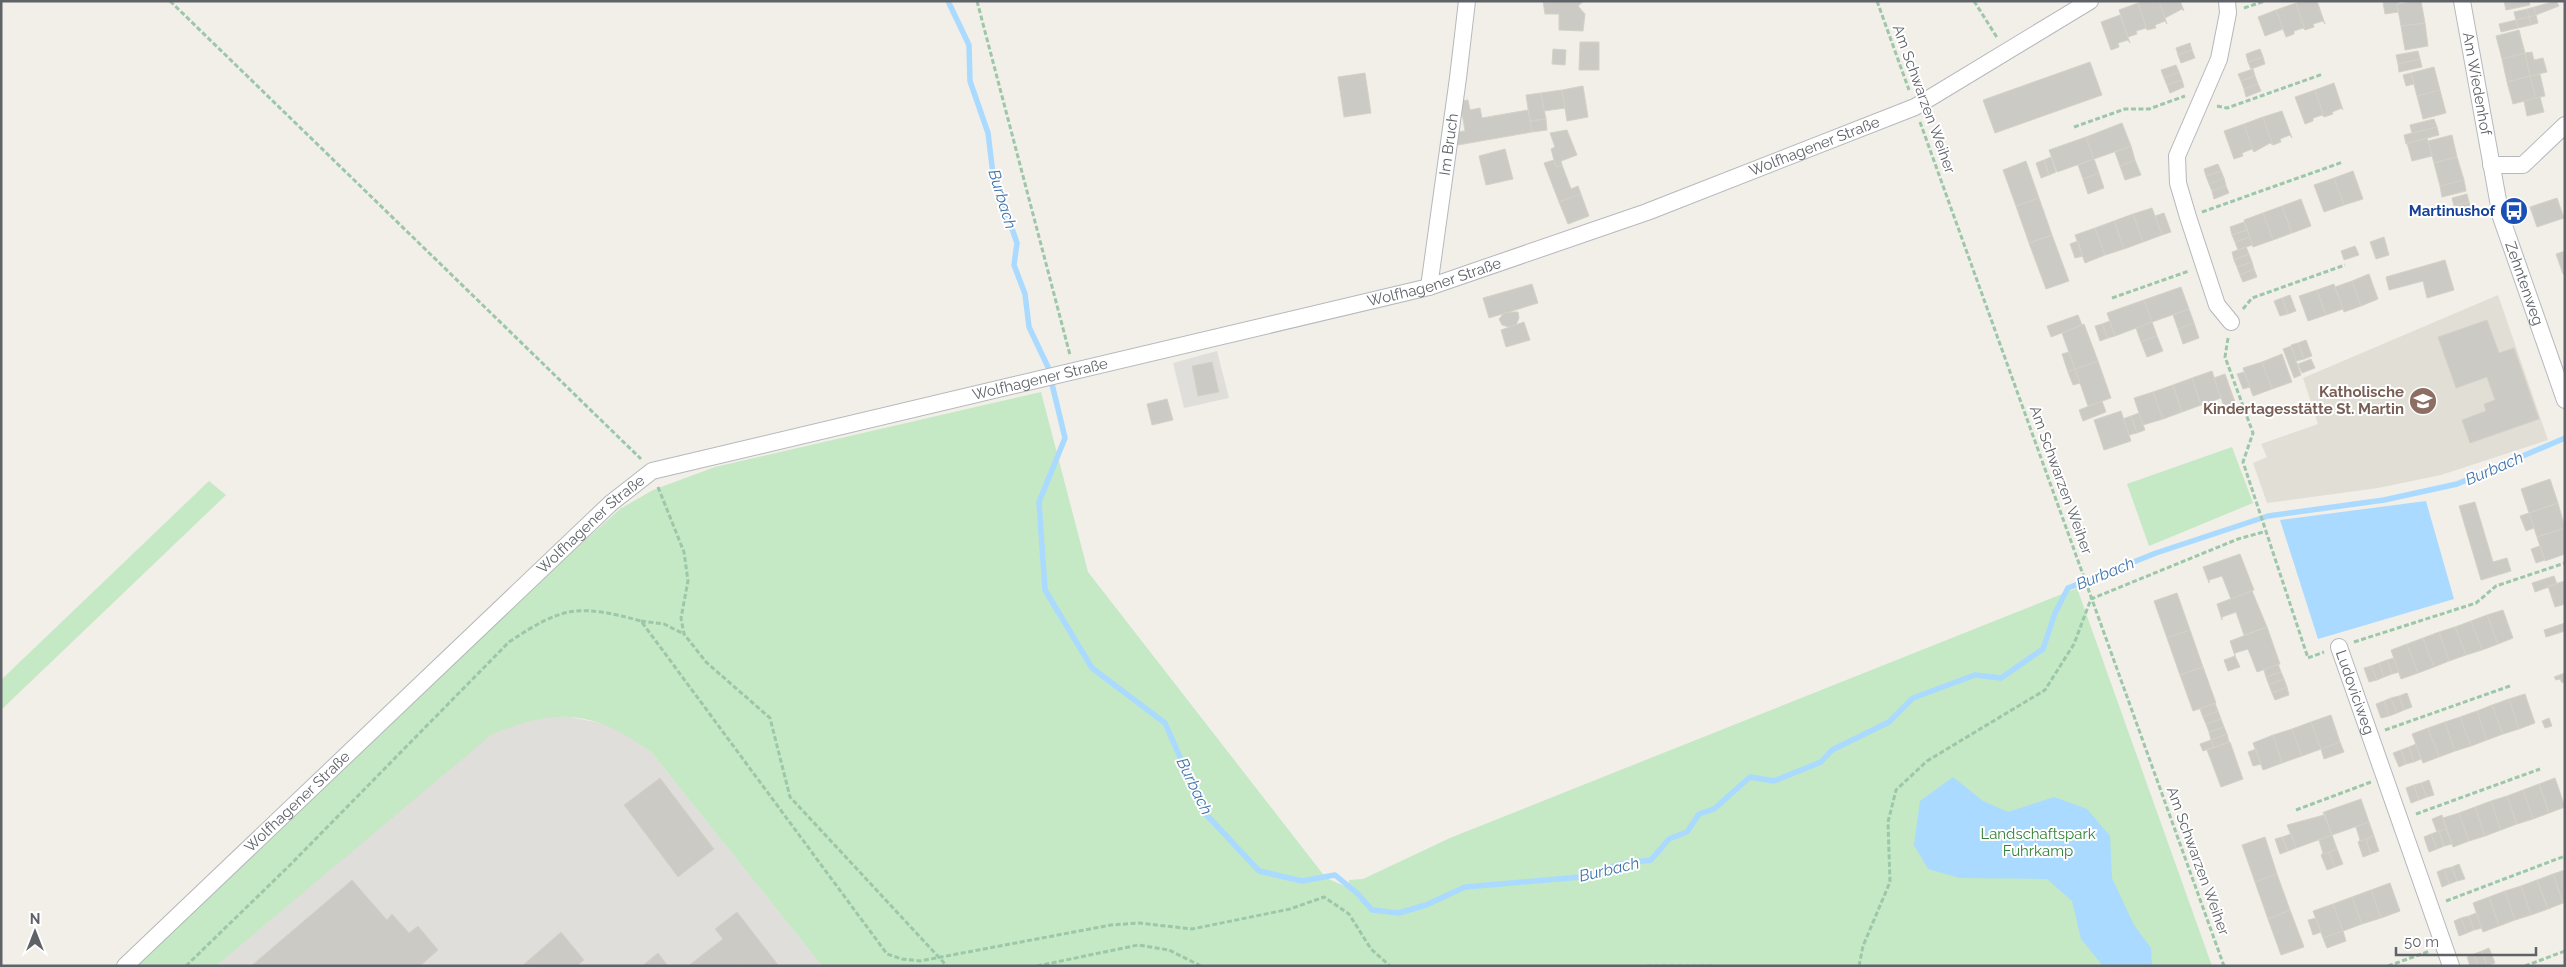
<svg xmlns="http://www.w3.org/2000/svg" width="2566" height="967" font-family="Raleway,sans-serif">
<style>
.industrial{fill:#e0deda}
.education{fill:#e1ded6}
.green{fill:#c5e8c5}
.water{fill:#aadaff}
.lines{fill:none;stroke-linecap:round;stroke-linejoin:round}
.stream{stroke:#aadaff;stroke-width:5.5}
.building{fill:#cccac5;stroke:#d6d1c6}
.street-casing{stroke:#b5b8bc;stroke-width:18}
.path{stroke:#9cc7a9;stroke-width:3;stroke-dasharray:5 2.5;stroke-linecap:butt}
.street{stroke:#fff;stroke-width:16}
.labels{text-anchor:middle;stroke-width:4;stroke-linejoin:round;paint-order:stroke}
.street-label{font-size:15px;fill:#5f6368;stroke:#fff}
.transit-label{font-size:15px;font-weight:bold;fill:#164399;stroke:#fff;text-anchor:end}
.education-label{font-size:15px;font-weight:bold;fill:#785e54;stroke:#fff;text-anchor:end}
.park-label{font-size:15px;fill:#348238;stroke:#fff}
.water-label{font-size:16px;font-style:italic;fill:#4174aa;stroke:#fff}
</style>
<rect width="100%" height="100%" fill="#f1efe8"/>
<path class="industrial" d="M1217,351l12,47 -45,10 -11,-45z
M546,717h24l36,7 22,10 24,19 170,213h-606l251,-213 24,-18 26,-11z"/>
<path class="education" d="M2498,295l50,145 -107,35 -63,13 -111,15 -14,-40 14,-6 -6,-13 57,-20 -15,-46z"/>
<path class="green" d="M1041,392l47,180 238,306 23,10v-8l14,-1 87,-41 627,-250 135,378h-1390l-170,-213c-57,-43 -96,-46 -161,-18l-275,231h-80l426,-405 58,-52 33,-19 62,-23z
M2232,447l21,56 -104,43 -22,-62z
M209,481l17,14 -225,215v-30z"/>
<path class="water" d="M2426,501l28,98 -136,40 -38,-119z
M1953,777l30,24 25,11 46,-15 33,12 23,27 2,42 22,47 17,23 1,18h-49l-22,-27 -9,-38 -25,-22 -87,-1 -32,-9 -14,-24 6,-44z"/>
<g class="lines">
<path class="stream" d="M948,1l21,44 1,36 18,52 5,41 24,69 -3,22 11,29 4,33 19,40
M1052,384l13,54 -26,64 6,88 47,78 73,55 39,89 55,59 43,10 33,-6 23,19 14,16 27,3 27,-8 39,-18 116,-10 39,-13 31,-4 18,-21 18,-7 12,-18 15,-5 36,-32 24,4 47,-19 11,-12 57,-28 24,-24 62,-23 26,3 42,-29 12,-36 13,-25 88,-35 112,-37 116,-16 73,-16 108,-46"/>
</g>
<path class="building" d="M1543,1h41l-6,5 7,8 -2,17 -24,-1v-16h-14z
M2143,1h16l8,23 -2,-3 -10,4 1,3 -9,2 -9,-27z
M2159,1h21l4,10 -2,-2 -17,9z
M2301,1h16l8,23 -2,-3 -10,3 1,3 -9,3 -9,-27z
M2401,1l-4,3 1,8 -13,2 -2,-12z
M2421,1l4,22 -24,3 -4,-22z
M2504,1h25l1,4 -24,5z
M2556,1l3,5 -23,9 -2,-8z
M2138,3l9,27 -1,-2 -10,3 1,3 -9,3 -9,-27z
M2296,3l9,27 -2,-2 -9,3v3l-8,3 -10,-27z
M2534,7l2,8 -7,2 -2,-8z
M2527,9l2,8 -13,3 -2,-8z
M2276,10l7,19 -18,7 -7,-19z
M2120,15l10,28 -2,-3 -10,3 1,4 -8,3 -10,-28z
M2536,15l2,8 -7,2 -2,-8z
M2529,17l2,8 -13,3 -2,-8z
M2516,20l2,8 -17,4 -2,-8z
M2425,23l3,23 -23,4 -4,-24z
M2519,30l6,23 -23,6 -6,-23z
M1580,42h19v28h-20z
M2190,43l2,7 -14,5 -2,-7z
M1553,49l13,1 -1,15 -13,-1z
M2260,49l3,8 -15,5 -2,-8z
M2192,50l3,8 -14,5 -3,-8z
M2418,51l2,8 -22,5 -2,-9z
M2532,52l2,8 9,-2 4,14 -17,4 -5,-23z
M2525,53l5,23 -23,6 -5,-23z
M2263,57l2,7 -14,5 -3,-7z
M2420,59l2,8 -23,5 -1,-8z
M2090,62l12,33 -107,38 -12,-33z
M2176,65l3,7 -15,6 -3,-8z
M2434,67l6,23 -23,6 -6,-23z
M2253,69l2,7 -14,5 -3,-7z
M2179,72l3,8 -15,5 -3,-7z
M1365,73l6,40 -27,4 -6,-40z
M2411,73l3,11 -8,2 -3,-11z
M2540,74l5,22 -9,2 -6,-22z
M2255,76l3,8 -14,5 -3,-8z
M2530,76l6,22 -23,6 -6,-22z
M2182,80l2,7 -14,6 -3,-8z
M2334,83l9,27 -1,-2 -10,4 1,2 -9,3 -9,-27z
M2258,84l3,7 -15,6 -2,-8z
M1583,86l5,31 -21,4 -5,-31z
M1562,90l3,18 -21,3 -3,-18z
M2315,90l9,27 -2,-2 -9,3v3l-8,3 -10,-27z
M2440,90l6,23 -23,6 -6,-23z
M1541,93l5,26 -16,2 -4,-26z
M2540,97l4,15 -17,4 -3,-15z
M1468,100l2,10 10,-2 2,10 46,-8 4,22 -74,13 -2,-13 9,-1 -5,-30z
M2282,111l10,27 -2,-3 -10,4 1,3 -8,3 -10,-28z
M2263,117l10,28 -3,-2 -16,9 -10,-28z
M1546,119l1,11 -15,2 -2,-11z
M2434,119l3,8 -25,6 -2,-8z
M2122,123l9,23 -37,13 -8,-22z
M2244,124l10,28 -2,-3 -10,4 1,3 -9,3 -10,-28z
M2437,127l2,8 -33,9 -2,-9z
M1567,130l10,25 -16,6 1,4 -6,2 -5,-18 4,-2 -5,-14z
M2452,135l5,22 -23,6 -6,-22z
M2086,137l8,22 -37,13 -8,-22z
M2427,138l5,18 -20,5 -5,-18z
M2131,146l4,14 -15,6 -5,-14z
M1505,149l8,30 -27,6 -7,-29z
M2051,157l5,15 -7,3 -5,-15z
M2457,157l7,23 -24,6 -6,-23z
M2094,159l5,14 -16,6 -5,-14z
M1554,160l2,7 6,-2 9,24 7,-3 3,8 -22,8 -15,-39z
M2044,160l5,15 -8,3 -5,-15z
M2135,160l6,15 -16,5 -5,-14z
M2026,161l13,37 -23,8 -13,-36z
M2218,164l3,7 -15,5 -2,-7z
M2221,171l3,7 -15,6 -3,-8z
M2353,171l10,28 -19,6 -10,-27z
M2099,173l5,15 -16,6 -5,-15z
M2224,178l2,8 -14,5 -3,-7z
M2334,178l10,27 -20,7 -10,-27z
M2464,180l2,11 -24,6 -2,-11z
M2226,186l3,7 -15,6 -2,-8z
M1581,194l8,22 -21,8 -9,-22z
M2467,194l2,8 -15,4 -2,-8z
M2039,198l13,37 -23,8 -13,-37z
M2557,198l7,20 -27,9 -7,-20z
M2301,199l10,27 -19,7 -10,-27z
M2469,202l3,9 -16,4 -2,-9z
M2282,206l10,27 -19,7 -10,-27z
M2152,208l10,27 -19,7 -10,-28z
M2164,213l7,19 -9,3 -7,-19z
M2263,213l10,27 -20,7 -9,-27z
M2133,214l10,28 -19,7 -10,-28z
M2114,221l10,28 -19,6 -10,-27z
M2244,222l3,8 -15,5 -2,-8z
M2095,228l10,27 -20,8 -10,-28z
M2247,230l3,7 -15,5 -3,-7z
M2052,235l17,46 -23,8 -17,-46z
M2250,237l2,8 -14,5 -3,-8z
M2384,237l5,18 -13,4 -6,-17z
M2078,241l5,15 -8,2 -5,-14z
M2355,246l4,9 -15,5 -3,-9z
M2246,247l3,7 -15,6 -2,-8z
M2565,251v23h-2l-7,-20z
M2249,254l3,8 -15,5 -3,-7z
M2445,260l9,30 -27,8 -4,-17 -34,9 -3,-13z
M2252,262l2,7 -14,6 -3,-8z
M2254,269l3,8 -14,5 -3,-7z
M2369,274l9,25 -17,7 -9,-25z
M2352,281l9,25 -17,6 -9,-25z
M1532,284l6,19 -49,15 -6,-20z
M2334,284l9,25 -17,6 -9,-25z
M2181,287l8,22 -37,13 -8,-22z
M2317,290l9,25 -18,6 -9,-25z
M2290,295l6,16 -8,3 -6,-16z
M2282,298l6,16 -8,2 -6,-15z
M2144,300l8,22 -37,14 -8,-23z
M2189,309l5,14 -16,6 -5,-14z
M1511,312h7l1,6 -3,7 -7,2 -7,-2 -3,-6 5,-6z
M2078,315l4,10 -31,12 -4,-11z
M2487,320l12,33 15,-5 25,71 -69,24 -8,-23 24,-9 -2,-7 11,-4 -8,-23 -31,11 -18,-51z
M2110,321l5,15 -7,2 -6,-14z
M1524,322l6,18 -24,7 -5,-17z
M2152,322l5,14 -16,6 -5,-14z
M2194,323l5,15 -16,6 -5,-15z
M2084,324l14,37 -23,8 -13,-36z
M2102,324l6,14 -8,3 -5,-15z
M2157,336l6,15 -16,6 -6,-15z
M2306,340l6,16 -8,3 -6,-16z
M2298,343l6,16 -8,2 -5,-16z
M2291,346l10,29 -7,3 -11,-29z
M2069,352l6,17 -7,3 -6,-18z
M2282,354l10,28 -20,7 -10,-27z
M2311,359l4,9 -13,5 -4,-9z
M2098,361l13,37 -23,8 -13,-37z
M1212,362l7,30 -21,4 -6,-30z
M2262,362l10,27 -19,7 -10,-28z
M2075,369l5,14 -7,2 -5,-13z
M2212,371l9,27 -20,7 -9,-27z
M2244,372l6,15 -7,2 -6,-15z
M2225,374l11,31 -11,4 -11,-31z
M2192,378l9,27 -19,7 -9,-27z
M2173,385l9,27 -19,7 -10,-27z
M2153,392l10,27 -20,6 -9,-27z
M1167,399l6,21 -21,5 -5,-21z
M2102,401l4,11 -23,9 -4,-11z
M2121,411l10,30 -27,9 -10,-30z
M2139,413l6,17 -8,3 -6,-17z
M2131,416l6,17 -8,2 -6,-16z
M2550,479l8,24 -29,10 -8,-24z
M2475,502l18,60 14,-4 4,13 -30,9 -22,-74z
M2558,503l7,25 -28,9 -8,-24z
M2529,513l5,15 -8,3 -6,-15z
M2565,528v26l-20,7 -8,-24z
M2540,546l5,14 -9,3 -5,-14z
M2240,554l14,36 -23,9 -9,-23 -13,4v3l-6,-16z
M2554,576l3,8 -22,8 -3,-9z
M2565,581v23l-10,3 -7,-21z
M2252,591l15,36 -23,8 -8,-23 -14,5v3l-5,-16z
M2177,593l13,37 -23,8 -13,-37z
M2503,610l10,28 -15,6 -11,-29z
M2487,615l11,29 -16,6 -11,-29z
M2471,621l11,29 -16,5 -11,-28z
M2565,623v8l-19,6 -2,-7z
M2267,627l13,37 -23,8 -9,-23 -13,4v3l-5,-15z
M2455,627l11,28 -17,6 -10,-29z
M2190,630l13,37 -23,8 -13,-37z
M2439,632l10,29 -15,6 -11,-29z
M2423,638l11,29 -16,6 -11,-29z
M2407,644l11,29 -17,6 -10,-29z
M2235,656l5,11 -12,4 -4,-11z
M2394,658l5,14 -7,2 -5,-14z
M2387,660l5,14 -8,3 -5,-14z
M2379,663l5,14 -7,3 -6,-14z
M2278,664l3,8 -15,5 -2,-7z
M2371,666l6,14 -8,2 -5,-14z
M2203,667l13,36 -23,8 -13,-36z
M2281,672l3,7 -15,6 -3,-8z
M2565,673v8l-3,2 -2,-4 -4,1 -2,-3z
M2284,679l3,8 -15,6 -3,-8z
M2287,687l2,8 -14,5 -3,-7z
M2407,693l5,14 -8,3 -5,-14z
M2525,694l10,29 -16,6 -10,-30z
M2399,696l5,14 -7,3 -6,-15z
M2391,698l6,15 -8,3 -5,-15z
M2509,699l10,30 -16,5 -11,-29z
M2384,701l5,15 -8,2 -5,-14z
M2215,703l3,8 -15,6 -3,-8z
M2492,705l11,29 -16,6 -10,-29z
M2218,711l3,8 -15,5 -3,-7z
M2477,711l10,29 -16,6 -11,-29z
M2331,715l9,27 -19,7 -10,-27z
M2460,717l11,29 -16,5 -10,-29z
M2549,718l3,8 -7,2 -3,-7z
M2221,719l3,8 -15,5 -3,-8z
M2311,722l10,27 -19,7 -10,-27z
M2445,722l10,29 -16,6 -11,-29z
M2224,727l3,7 -16,6 -2,-8z
M2428,728l11,29 -16,6 -11,-29z
M2292,729l10,27 -20,7 -9,-28z
M2227,734l2,8 -15,5 -3,-7z
M2273,735l9,28 -19,7 -10,-27z
M2211,740l3,7 -11,4 -3,-7z
M2230,742l13,37 -22,8 -14,-37z
M2340,742l4,10 -20,7 -3,-10z
M2416,744l5,15 -7,3 -5,-15z
M2409,747l5,15 -8,2 -5,-14z
M2256,749l5,15 -8,2 -5,-14z
M2401,750l5,14 -7,3 -6,-14z
M660,778l54,71 -36,28 -54,-72z
M2555,778l10,29 -16,6 -10,-29z
M2429,780l5,15 -7,2 -6,-14z
M2421,783l6,14 -8,3 -5,-15z
M2539,784l10,29 -16,6 -10,-29z
M2414,785l5,15 -8,3 -5,-15z
M2523,790l10,29 -16,5 -10,-28z
M2507,796l10,28 -16,6 -10,-29z
M2361,799l8,23 -37,13 -8,-23z
M2491,801l10,29 -16,6 -10,-29z
M2475,807l10,29 -16,5 -10,-28z
M2323,812l9,23 -36,13 -9,-23 37,-10z
M2459,813l10,28 -16,6 -10,-29z
M2442,815l4,14 -9,3 -5,-13z
M2369,822l5,14 -16,6 2,-2 -4,-13z
M2446,829l6,15 -8,2 -5,-15z
M2439,831l5,15 -7,3 -6,-15z
M2291,834l5,14 -8,3 -6,-14z
M2431,834l6,15 -8,3 -5,-15z
M2332,835l5,14 -16,6 2,-2 -4,-13z
M2374,836l5,15 -8,3 -5,-15z
M2265,837l12,37 -22,8 -13,-37z
M2282,837l6,14 -8,3 -5,-15z
M2366,839l5,15 -8,3 -5,-15z
M2337,849l6,15 -8,3 -6,-15z
M2329,852l6,15 -8,3 -6,-15z
M2459,864l6,15 -8,2 -5,-14z
M2452,867l5,14 -8,3 -5,-15z
M2444,869l5,15 -7,3 -5,-15z
M2565,870v33h-2l-10,-29z
M2277,874l13,36 -22,9 -13,-37z
M2553,874l10,29 -15,6 -11,-29z
M352,880l35,40 5,-6 17,19 9,-7 20,24 -18,16h-169z
M2537,880l11,29 -17,6 -10,-29z
M2390,883l10,28 -19,7 -10,-28z
M2521,886l10,29 -16,5 -10,-29z
M2371,890l10,28 -19,6 -10,-27z
M2505,891l10,29 -16,6 -10,-29z
M2352,897l10,27 -19,7 -10,-27z
M2489,897l10,29 -16,6 -10,-29z
M2333,904l10,27 -20,7 -10,-27z
M2290,910l14,37 -23,8 -13,-36z
M737,912l42,54h-34l-1,-2 -3,2h-53l35,-27 -8,-10z
M2476,913l6,15 -8,2 -5,-14z
M2469,916l5,14 -7,3 -6,-15z
M2316,918l5,14 -8,3 -5,-15z
M2461,918l6,15 -8,3 -5,-15z
M2343,931l3,10 -19,7 -4,-10z
M561,932l23,28 -7,6h-55z
M2489,948l6,15 -8,3 -5,-15z
M2482,951l5,15h-9l-4,-12z
M658,953l10,13h-26z
M2474,954l4,12h-8l-3,-9z"/>
<g class="lines">
<defs>
<g id="street">
<path d="M2227,1l1,12 -9,46 -42,97 1,27 10,34 29,88 14,17"/>
<path id="s1" d="M2462,1l39,216 64,183"/>
<path d="M2491,165h32l42,-40"/>
<path id="s2" d="M1429,287l29,-209 9,-77"/>
<path id="s3" d="M2339,647l112,319"/>
<path id="s4" d="M125,966l486,-463 41,-32 777,-184 218,-75 268,-105 175,-106"/>
</g>
</defs>
<use href="#street" class="street-casing"/>
<path class="path" d="M170,1l471,458
M977,1l93,354
M1877,1l32,89
M1974,1l24,38
M2244,8l21,-7
M2217,106l10,2 96,-34
M1920,122l304,844
M2074,127l51,-18h24l36,-13
M2202,212l141,-50
M2112,298l77,-27
M2243,309l9,-11 93,-33
M2228,338l-3,19 28,76 -10,29 65,196 16,-6
M658,487l26,65 4,29 -7,37 3,16 22,28 64,56 20,79 157,169
M641,621l23,3 20,10
M2354,642l122,-39 20,-17 69,-23
M2385,730l125,-44
M2296,810l75,-28
M2416,814l124,-45
M2446,901l119,-45
M186,966l104,-101 219,-223c54,-36 69,-38 132,-21l246,333 15,5 18,2 191,-36 28,-2 53,6 98,-20 34,-12 25,17 22,35 19,17
M1037,966l101,-21 31,5 32,16
M1647,966h66
M1859,966l4,-20 27,-64 -2,-60 8,-32 31,-29 118,-71 29,-46 17,-45 147,-60 29,-8
M2388,966l42,-15
M2525,966l40,-15"/>
<use href="#street" class="street"/>
</g>
<defs>
<symbol id="bus-disc" viewBox="-11 -11 22 22"><circle r="9.5" fill="#1a4fb4" stroke="#fff"/><path d="M-5-6H5V4H4V6H2V4H-2V6H-4V4H-5ZM-3.5-4V0h7V-4ZM-3.5 1.2v1.5H-2V1.2ZM2 1.2v1.5H3.5V1.2Z" fill="#fff"/></symbol>
<symbol id="school-disc" viewBox="-11 -11 22 22"><circle r="9.5" fill="#8d6e63" stroke="#fff"/><path d="M0-5L7-2L0 1L-7-2ZM-4 1L0 2.5L4 1V4Q0 6-4 4Z" fill="#fff"/></symbol>
</defs>
<g fill-rule="evenodd">
<use href="#bus-disc" x="2498" y="195" width="32" height="32"/>
<use href="#school-disc" x="2407" y="385" width="32" height="32"/>
</g>
<g class="labels">
<g class="street-label">
<text dy="5" stroke="none"><textPath href="#s1" startOffset="84">Am Wiedenhof</textPath></text>
<text transform="translate(1924 99) rotate(70)" y="5">Am Schwarzen Weiher</text>
<text dy="5" stroke="none"><textPath href="#s2" startOffset="144">Im Bruch</textPath></text>
<text dy="5" stroke="none"><textPath href="#s4" startOffset="1932">Wolfhagener Straße</textPath></text>
<text dy="5" stroke="none"><textPath href="#s4" startOffset="1528">Wolfhagener Straße</textPath></text>
<text dy="5" stroke="none"><textPath href="#s1" startOffset="290">Zehntenweg</textPath></text>
<text dy="5" stroke="none"><textPath href="#s4" startOffset="1122">Wolfhagener Straße</textPath></text>
<text transform="translate(2061 480) rotate(70)" y="5">Am Schwarzen Weiher</text>
<text dy="5" stroke="none"><textPath href="#s4" startOffset="642">Wolfhagener Straße</textPath></text>
<text dy="5" stroke="none"><textPath href="#s3" startOffset="48">Ludoviciweg</textPath></text>
<text dy="5" stroke="none"><textPath href="#s4" startOffset="238">Wolfhagener Straße</textPath></text>
<text transform="translate(2198 861) rotate(70)" y="5">Am Schwarzen Weiher</text>
</g>
<g class="transit-label">
<text x="2495" y="216">Martinushof</text>
</g>
<g class="education-label">
<text x="2404" y="397">Katholische<tspan x="2404" dy="17">Kindertagesstätte St. Martin</tspan></text>
</g>
<g class="park-label">
<text x="2038" y="839">Landschaftspark<tspan x="2038" dy="17">Fuhrkamp</tspan></text>
</g>
<g class="water-label">
<text transform="translate(1003 199) rotate(73)" y="6">Burbach</text>
<text transform="translate(2494 468) rotate(-23)" y="6">Burbach</text>
<text transform="translate(2105 573) rotate(-22)" y="6">Burbach</text>
<text transform="translate(1195 786) rotate(64)" y="6">Burbach</text>
<text transform="translate(1609 869) rotate(-13)" y="6">Burbach</text>
</g>
</g>
<rect width="2566" height="967" fill="none" stroke="#5f6368" stroke-width="5"/>
<g transform="translate(35 932)" stroke="#ffffff" stroke-width="4" paint-order="stroke">
<path d="M0-4L9 19L0 12L-9 19Z" fill="#5f6368"/>
<text y="-8" font-size="14" font-weight="bold" text-anchor="middle" fill="#5f6368">N</text>
</g>
<path d="M2396 947v8h140v-8" fill="none" stroke="#5f6368" stroke-width="2.5"/>
<text x="2404" y="947" font-size="15" fill="#5f6368" stroke="#ffffff" stroke-width="4" paint-order="stroke">50 m</text>
</svg>
